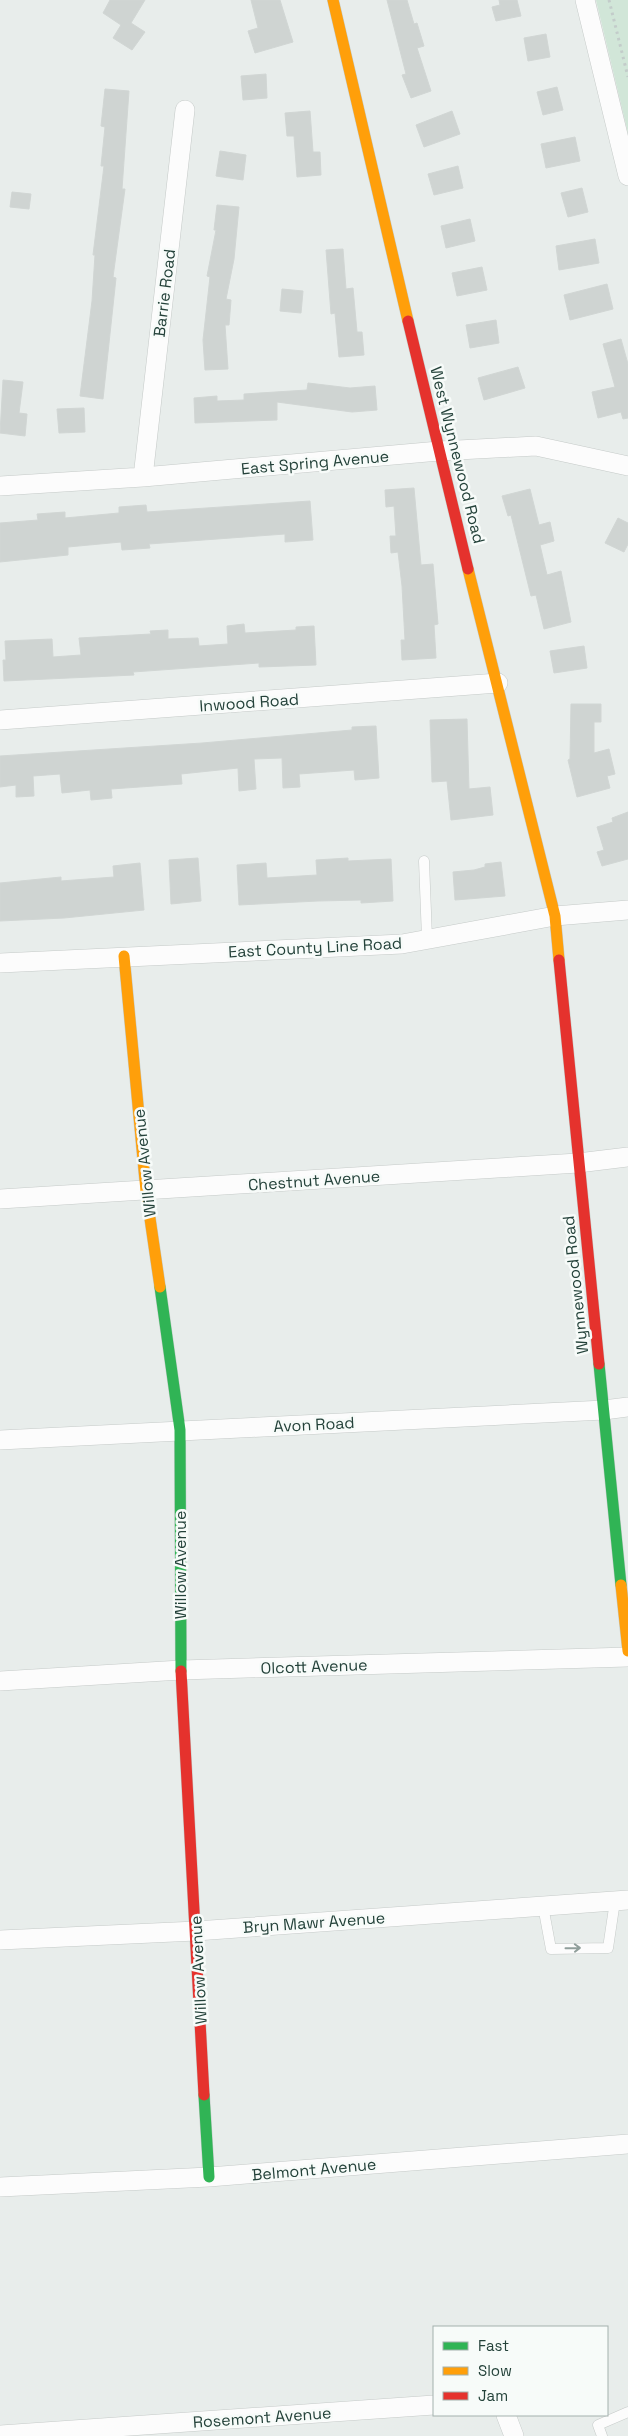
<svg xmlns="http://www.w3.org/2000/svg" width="628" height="2436" font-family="'Space Grotesk',sans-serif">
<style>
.green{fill:#d1e6d8}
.building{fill:#cfd4d2;stroke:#d1d6d4}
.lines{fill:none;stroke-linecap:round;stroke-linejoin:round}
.lane-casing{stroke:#c5cac8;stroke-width:11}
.street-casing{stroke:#c5cac8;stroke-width:20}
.fast-casing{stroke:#c3cbc8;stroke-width:12}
.slow-casing{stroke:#c3cbc8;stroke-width:12}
.jam-casing{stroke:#c3cbc8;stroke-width:12}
.path{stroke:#c3ccca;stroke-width:3;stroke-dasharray:2.5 4;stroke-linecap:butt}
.lane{stroke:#fcfcfc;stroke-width:10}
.street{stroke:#fcfcfc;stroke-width:19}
.fast{stroke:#30b455;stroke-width:11}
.slow{stroke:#ff9f0a;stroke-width:11}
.jam{stroke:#e5322d;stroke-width:11}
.oneway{stroke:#909f9b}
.labels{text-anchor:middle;stroke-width:5;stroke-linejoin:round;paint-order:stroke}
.street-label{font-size:16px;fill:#24423a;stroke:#f7fbf9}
</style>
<rect width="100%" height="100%" fill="#e8edeb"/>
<path class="green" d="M596,0h32v133z"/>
<path class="building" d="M110,0h35l-14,23 14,9 -13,18 -19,-12 8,-13 -18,-12z
M251,0h29l13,42 -38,11 -7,-22 10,-3z
M387,0h20l7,24 3,-1 7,23 -7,2 14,43 -20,7 -9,-23 4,-1z
M499,0h18l4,16 -25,5 -4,-14 8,-2z
M546,34l4,23 -22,4 -4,-23z
M266,74l1,24 -24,2 -2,-24z
M557,87l6,23 -20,5 -6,-23z
M105,89l24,2 -7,98h3l-12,88 3,1 -13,121 -23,-3 12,-95 3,-46h-2l11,-89h-3l4,-39 -4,-1z
M310,111l3,41h7l1,23 -24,2 -3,-41h-7l-2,-23z
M452,111l8,23 -36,13 -8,-22z
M575,137l5,24 -34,7 -5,-24z
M220,151l26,4 -3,25 -27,-4z
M458,166l5,22 -29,7 -6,-21z
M582,188l6,24 -20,5 -7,-24z
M12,192l19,2 -2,15 -19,-2z
M217,205l22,2 -5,52 -8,40 5,1 -2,25h-4l3,44 -23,1 -2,-30 7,-63 -3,-1 9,-46h-2z
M470,219l5,22 -29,7 -5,-22z
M595,239l4,24 -40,7 -3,-24z
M343,249l3,40 7,-1 4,44h5l2,23 -25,2 -4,-44 -4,1 -5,-64z
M482,267l5,23 -30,6 -5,-23z
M607,284l6,25 -43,11 -6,-25z
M282,289l21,2 -2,22 -21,-2z
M496,320l3,23 -29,5 -4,-23z
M621,339l7,25v54l-5,1 -2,-7 -23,6 -6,-26 23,-5 -12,-43z
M518,367l7,21 -41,12 -6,-22z
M3,380l20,2 -4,31 8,1 -2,22 -25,-3z
M308,383l42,5 25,-2 2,24 -25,2 -75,-10v18l-82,3 -1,-25 23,-2v5l27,-1v-6l63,-4z
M84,408l1,24 -26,1 -2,-24z
M414,488l7,77 12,-1 5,60 -4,1 2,33 -34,2 -1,-20h4l-3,-54 -4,-34 -7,1 -1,-17h6l-2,-30 -8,1 -1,-17z
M530,489l9,36 11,-3 4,19 -14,4 7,30 14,-4 10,51 -27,7 -8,-34 -5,1 -20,-81 -3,1 -6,-20z
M310,501l3,39 -28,2v-8l-136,10 1,4 -28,2 -1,-8 -53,5v8l-68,7v-39l38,-3 -1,-6 28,-2v6l54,-5v-6l27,-2 1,7z
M618,518l10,5v21l-4,8 -19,-9z
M244,624l1,9 51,-3v-3l18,-1 2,39 -57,2v-4l-126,9 1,3 -130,6 -1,-21h3l-1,-19 47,-2 1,18 28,-2 -2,-17 72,-4 -1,-3 18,-1v9l30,-1 1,8 29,-2 -1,-18z
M584,646l3,22 -33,5 -4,-22z
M571,704h30v18h-7v31l15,-4 6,25 -8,2 3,12 -33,9 -9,-37 2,-1z
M467,719l2,70 21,-2 3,28 -42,5 -4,-39 -15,1 -2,-62z
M376,726l3,52 -24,2 -1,-10 -55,4 1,13 -17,1 -1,-30 -28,1 2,30 -17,2 -1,-23 -57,6 1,10 -71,5 1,9 -21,2 -1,-10 -28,3 -2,-19 -27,2 1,20 -18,1v-12l-16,2v-31l202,-13 150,-13v-3z
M628,812v47l-26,7 -5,-14 7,-2 -7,-23 16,-5 -1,-4z
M198,858l3,43 -30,3 -2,-44z
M348,858v3l43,-2 2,42 -32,2v-3l-43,1 -79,4 -2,-40 29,-2 1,15 50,-3 -1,-15z
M501,862l4,34 -50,4 -2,-28 21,-2 11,-3v-3z
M140,863l4,47 -80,8 -64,3v-38l61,-6v4l53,-4 -1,-11z"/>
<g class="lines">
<defs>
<path id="lane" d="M424,861l3,77
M543,1906l8,43 57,-1 7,-47
M602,2436l-4,-11 30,-13"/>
<path id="street" d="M585,0l43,176
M143,477l42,-367
M0,486l143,-9 296,-26 97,-5 92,20
M0,720l498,-37
M0,963l402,-19 153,-28 73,-6
M0,1199l578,-36 50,-6
M0,1440l604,-30 24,-3
M0,1681l181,-11 447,-13
M0,1940l196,-9 432,-31
M0,2187l209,-10 419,-33
M506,2415l8,21
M0,2435l434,-30"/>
<path id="fast" d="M160,1287l20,143 1,241
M599,1364l22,221
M204,2095l5,82"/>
<path id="slow" d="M333,0l75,321
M468,569l87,347 4,44
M124,956l22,235 14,96
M621,1585l7,66"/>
<path id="jam" d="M408,321l60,248
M559,960l40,404
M181,1671l23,424"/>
</defs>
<use href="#lane" class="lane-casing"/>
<use href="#street" class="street-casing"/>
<use href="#fast" class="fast-casing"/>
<use href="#slow" class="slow-casing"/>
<use href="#jam" class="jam-casing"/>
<path class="path" d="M609,0l19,77"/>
<use href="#lane" class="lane"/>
<use href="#street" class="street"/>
<use href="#fast" class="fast"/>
<use href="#slow" class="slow"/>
<use href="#jam" class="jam"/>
</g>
<defs><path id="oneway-shaft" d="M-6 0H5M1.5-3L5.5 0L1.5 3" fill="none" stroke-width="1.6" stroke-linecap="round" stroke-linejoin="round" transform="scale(1.25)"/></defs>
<use class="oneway" href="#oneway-shaft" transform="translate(573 1948) rotate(-1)"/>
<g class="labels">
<g class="street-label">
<text transform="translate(164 293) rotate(-83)" y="6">Barrie Road</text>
<text transform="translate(458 455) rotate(76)" y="6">West Wynnewood Road</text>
<text transform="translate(315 462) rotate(-5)" y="6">East Spring Avenue</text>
<text transform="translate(249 702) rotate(-4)" y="6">Inwood Road</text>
<text transform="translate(315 947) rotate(-3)" y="6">East County Line Road</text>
<text transform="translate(144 1163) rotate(-96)" y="6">Willow Avenue</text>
<text transform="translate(314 1180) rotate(-4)" y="6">Chestnut Avenue</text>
<text transform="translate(575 1285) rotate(-96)" y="6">Wynnewood Road</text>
<text transform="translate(314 1424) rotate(-3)" y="6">Avon Road</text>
<text transform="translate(180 1565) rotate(-90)" y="6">Willow Avenue</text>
<text transform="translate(314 1666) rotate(-2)" y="6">Olcott Avenue</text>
<text transform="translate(314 1922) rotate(-4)" y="6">Bryn Mawr Avenue</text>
<text transform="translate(198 1970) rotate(-93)" y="6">Willow Avenue</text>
<text transform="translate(314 2169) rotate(-5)" y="6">Belmont Avenue</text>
<text transform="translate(262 2417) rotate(-4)" y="6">Rosemont Avenue</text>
</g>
</g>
<rect x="433" y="2326" width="175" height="90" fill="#f7fbf9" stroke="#a3b1ad"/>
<rect x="443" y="2342" width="25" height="8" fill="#30b455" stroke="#a3b1ad"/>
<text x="478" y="2351" font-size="15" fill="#24423a">Fast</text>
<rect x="443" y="2367" width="25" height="8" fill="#ff9f0a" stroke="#a3b1ad"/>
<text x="478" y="2376" font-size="15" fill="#24423a">Slow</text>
<rect x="443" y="2392" width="25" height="8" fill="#e5322d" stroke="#a3b1ad"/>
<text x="478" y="2401" font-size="15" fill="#24423a">Jam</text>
</svg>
